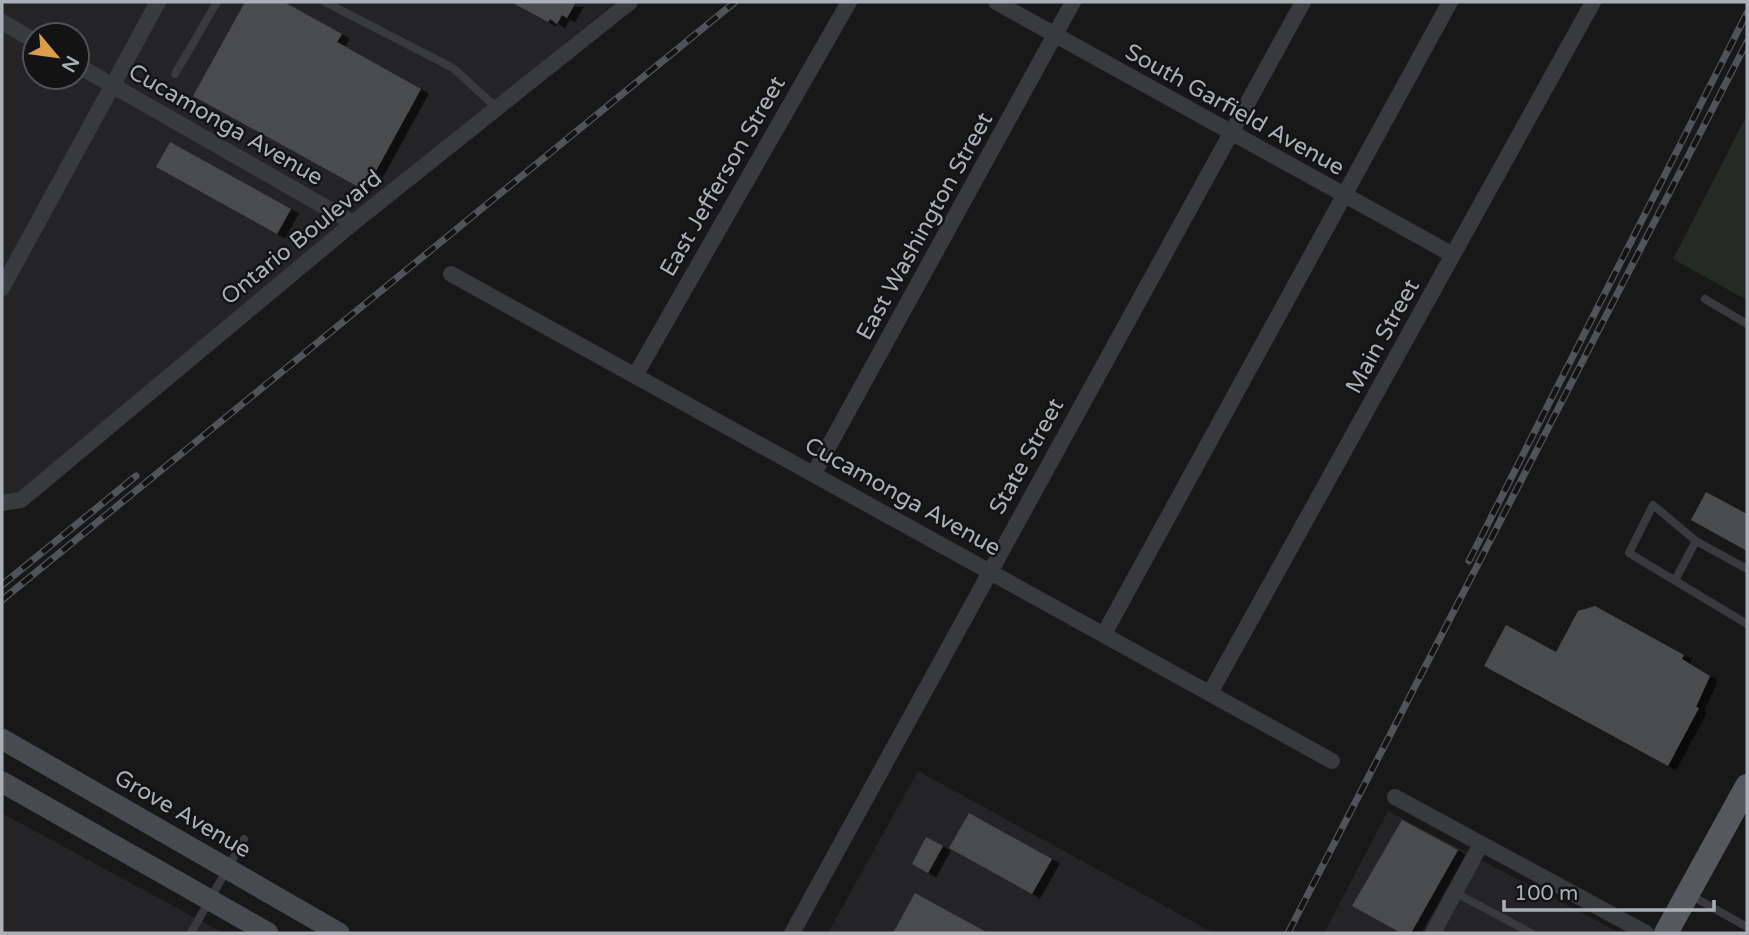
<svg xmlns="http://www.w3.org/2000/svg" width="1749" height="935" font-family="'Varela Round',sans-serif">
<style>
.built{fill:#242426;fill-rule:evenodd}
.green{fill:#242b24}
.building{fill:#4a4b4e;filter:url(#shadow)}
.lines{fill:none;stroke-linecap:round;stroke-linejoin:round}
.service{stroke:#393a3e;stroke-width:8}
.minor{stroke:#393a3e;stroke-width:16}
.secondary{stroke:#474a4e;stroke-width:21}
.primary{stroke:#55585d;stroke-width:24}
.rail-casing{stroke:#505357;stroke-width:7}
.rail{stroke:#131314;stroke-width:4.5;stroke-dasharray:13;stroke-linecap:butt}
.labels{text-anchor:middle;stroke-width:5;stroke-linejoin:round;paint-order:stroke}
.street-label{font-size:23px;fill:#abb0b8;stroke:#131314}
</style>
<defs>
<filter id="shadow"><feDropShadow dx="8" dy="4.5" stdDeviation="0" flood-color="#0009"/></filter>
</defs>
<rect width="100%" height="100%" fill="#181819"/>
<path class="built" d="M2,2h613l-613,504zM35,35h42v42h-42z
M918,771l296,162h-386z
M1388,811l230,121v1h-294z
M2,813l221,120h-221z"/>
<path class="green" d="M1747,115v185l-74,-41z"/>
<path class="building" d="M245,2h39l58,32 -5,8 84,47 -44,80 -15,20 -169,-93z
M511,2h65l-9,16 -5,-3 -5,9 -7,-5 -2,3z
M170,142l121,67 -14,25 -121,-67z
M1706,492l41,22v37l-56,-31z
M1595,606l89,49 -2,4 28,17 -14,31 3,1 -31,58 -184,-100 22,-41 50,27 22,-41z
M969,813l83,46 -20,35 -83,-46z
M1402,820l56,30 -47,83h-10l-49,-27z
M926,837l17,9 -15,27 -16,-9z
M915,893l73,40h-95z"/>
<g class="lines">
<path class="service" d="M325,2l128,66 44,40
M175,74l42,-72
M1705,299l42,25
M1675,580l21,-39
M1747,624l-118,-71 24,-48 43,36 51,28
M1454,892l77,41
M1692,896l55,31
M191,933l53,-94"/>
<path class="minor" d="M996,2l457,253
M2,22l33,19
M77,65l276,158
M451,274l881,487
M2,288l156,-286
M636,374l213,-372
M814,473l259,-471
M2,503l19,-3 332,-277 277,-221
M1104,634l346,-632
M1210,693l383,-691
M1395,797l251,136
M792,933l511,-931
M1433,933l48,-89"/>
<path class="secondary" d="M2,739l337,194
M2,782l266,151"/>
<path class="primary" d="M1666,933l81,-147"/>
<defs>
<path id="rail" d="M1469,561l278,-548
M2,585l134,-109
M2,600l733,-598
M1288,933l459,-891"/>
</defs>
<use href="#rail" class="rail-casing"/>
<use href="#rail" class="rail"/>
</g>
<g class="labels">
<g class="street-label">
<text transform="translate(1235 109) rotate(29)" y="8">South Garfield Avenue</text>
<text transform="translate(226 124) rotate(30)" y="8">Cucamonga Avenue</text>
<text transform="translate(722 176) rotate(-60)" y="8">East Jefferson Street</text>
<text transform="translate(924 226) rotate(-61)" y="8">East Washington Street</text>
<text transform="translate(301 237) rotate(-39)" y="8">Ontario Boulevard</text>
<text transform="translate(1382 336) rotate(-61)" y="8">Main Street</text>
<text transform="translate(1026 456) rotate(-61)" y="8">State Street</text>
<text transform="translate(903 496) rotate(29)" y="8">Cucamonga Avenue</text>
<text transform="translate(183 813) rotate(30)" y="8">Grove Avenue</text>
</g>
</g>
<rect width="1749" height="935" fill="none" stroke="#abb0b8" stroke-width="7"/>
<g transform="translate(56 56) rotate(119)"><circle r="33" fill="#131314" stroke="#505256" stroke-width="2"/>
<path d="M0-5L12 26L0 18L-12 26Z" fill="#dd9c4c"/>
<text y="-10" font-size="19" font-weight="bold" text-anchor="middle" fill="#abb0b8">N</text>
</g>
<path d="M1504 900v10h210v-10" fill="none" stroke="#abb0b8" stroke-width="3.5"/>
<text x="1514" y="900" font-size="21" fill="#abb0b8" stroke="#131314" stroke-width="5" paint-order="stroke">100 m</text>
</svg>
